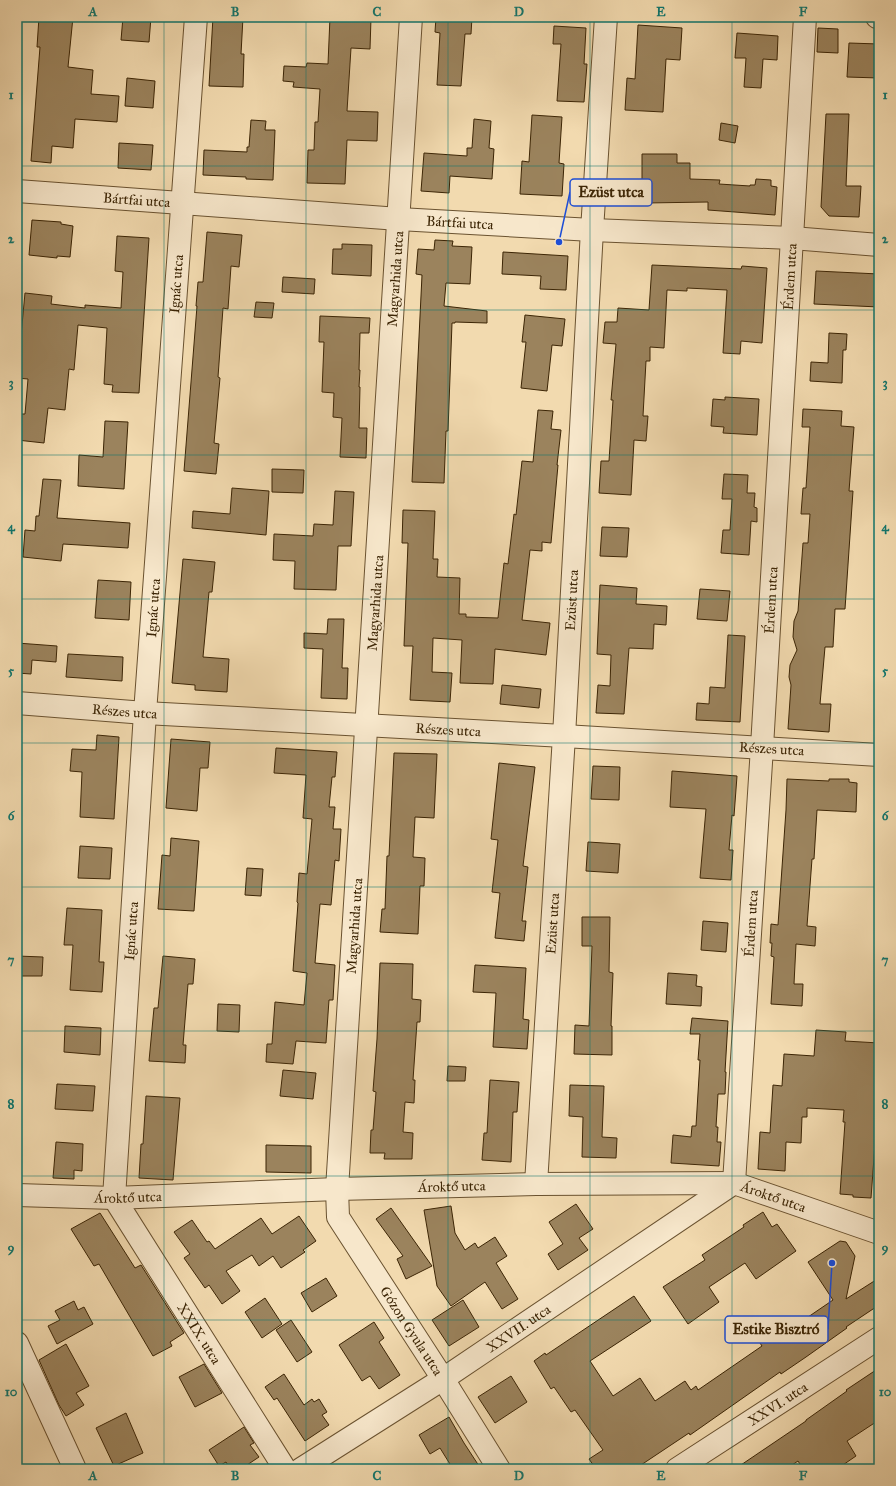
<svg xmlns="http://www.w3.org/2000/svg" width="896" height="1486" font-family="'IM FELL Great Primer',serif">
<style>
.building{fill:#9b835d;stroke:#3c2505}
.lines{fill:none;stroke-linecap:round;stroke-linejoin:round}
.minor-casing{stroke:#6a5230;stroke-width:24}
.minor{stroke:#f7e7cb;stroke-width:22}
.grid{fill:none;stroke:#0f766e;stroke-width:1;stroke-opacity:0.55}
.labels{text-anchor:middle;stroke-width:4;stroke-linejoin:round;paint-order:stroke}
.street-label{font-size:14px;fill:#3c2505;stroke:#f7e7cb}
.leader{fill:none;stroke:#1d4ed8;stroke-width:1.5}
.callout-dot{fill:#1d4ed8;stroke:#f7e7cb;stroke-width:1.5}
.callout{fill:#f7e7cb;stroke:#1d4ed8;stroke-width:1.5}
.callout-label{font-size:15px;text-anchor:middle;font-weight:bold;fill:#3c2505}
.neatline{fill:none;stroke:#0f766e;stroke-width:1.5}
.grid-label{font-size:13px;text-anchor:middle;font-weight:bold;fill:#0f766e}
</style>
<rect width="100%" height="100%" fill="#f2daaf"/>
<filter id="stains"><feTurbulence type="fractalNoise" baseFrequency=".005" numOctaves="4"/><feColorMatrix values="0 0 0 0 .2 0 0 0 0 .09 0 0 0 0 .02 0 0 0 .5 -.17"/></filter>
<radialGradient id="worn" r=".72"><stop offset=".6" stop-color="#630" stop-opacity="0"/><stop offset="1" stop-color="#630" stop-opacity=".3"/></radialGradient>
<path class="building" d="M39,17h34l-5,50 25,3 -2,24 28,2 -2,26 -42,-3 -2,29 -21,-2 -1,17 -20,-2 9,-114h-3z
M123,17h28l-2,25 -28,-2z
M213,17h30l-2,37h3l-1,33 -34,-1z
M330,17l41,1 -1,31 -19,-1 -4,63 31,1 -1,29 -30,-1 -2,44 -38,-1 1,-33h6l1,-28h3l2,-33 -27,-2 1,-5 -11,-1 1,-15 22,1 1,-4 21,1z
M436,17h36l-1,17h-6l-4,52 -24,-1 3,-52 -5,-1z
M638,25l44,3 -2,32 -14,-1 -3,53 -38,-2 2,-32 8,1z
M554,26l32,2 -2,36h3l-3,38 -27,-1 4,-57h-8z
M818,28l20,1v24l-21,-1z
M737,33l41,3 -1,24 -14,-1 -2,29 -17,-1 2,-29h-11z
M849,43l30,1v34l-32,-1z
M127,78l28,3 -2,27 -28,-2z
M826,114h23l-3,72h15l-2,31 -30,-1 -8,-9z
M532,115l30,2 -3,46 5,1 -2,32 -42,-2 2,-33 7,1z
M474,119l17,2 -2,27 5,1 -2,30 -42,-3 -1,17 -28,-2 3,-38 43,3v-8h5z
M251,120l15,1 -1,9h10l-2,50 -27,-1v-2l-43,-2 1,-25 43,2v-5h2z
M721,123l17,3 -3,17 -16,-3z
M119,143l34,2 -2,25 -33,-2z
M642,154h35v9h13v16l30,1 -1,4 31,2v-1h5l1,-6 15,1v6l6,1 -2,28 -67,-5v-8l-62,1v-23h-4z
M32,220l29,2v2l12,2 -3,31 -13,-1v2l-28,-3z
M207,232l35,3 -3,32 -8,-1 -3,43 -5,-1 -5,69 2,1 -6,65 5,1 -3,30 -32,-3 13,-165h-1l2,-24h5z
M117,236l32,2 -10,155 -27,-1 1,-7 -9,-1 3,-56 -29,-3 -4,45 -5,-1 -4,41 -17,-2 -4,35 -27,-3v-26h8l3,-35 -11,-1 8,-85 27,3 -1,8 34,4v-3l36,3 2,-36 -8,-1z
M435,240l18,1 -1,5 20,1 -2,37 -24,-1 -2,23 43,5v12l-32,-1v1h-3l-4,108h-2l-2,52 -32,-1 10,-207 -6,-1 2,-25 16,1z
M342,244l30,1 -1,31 -39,-2 1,-25h9z
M503,252l65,4 -2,34 -26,-1 1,-13 -39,-2z
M652,265l89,4 1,-3 25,2 -5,75 -21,-2 -1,13 -17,-1 4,-63 -40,-2v3l-20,-1 -3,58 -14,-1v14h-4l-3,55h5l-2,25 -12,-1 -3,55 -32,-2 2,-32h8l4,-61h-2l5,-56 -13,-1 2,-21h12l1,-14 31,2z
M816,271l63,3v33l-65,-3z
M283,277l32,2 -1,15 -32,-2z
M256,302l18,1 -2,15 -18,-1z
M525,315l40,4 -3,27 -10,-1 -5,46 -26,-3 5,-46h-4z
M320,316l50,2 -1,15h-9l-1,37h1l-1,17h1l-1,41h8l-1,30 -26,-1 2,-39 -9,-1 1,-24 -12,-1 2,-50h-5z
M829,333l18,1 -1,16h-3l-1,33 -32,-2 1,-19 17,1z
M725,397l34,2 -2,36 -34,-2 1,-6 -13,-1 2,-27 12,1z
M803,409l39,2 -1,15 13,1 -5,64h4l-8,118h-10l-2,38h-8l-5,57h11l-2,28 -41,-3 3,-44 -2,-8 1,-12 7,-15 -4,-13 1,-16 4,-10 5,-68h5l2,-29h-9l2,-26h3l4,-61h-8z
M538,410l15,1 -2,18 10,1 -4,35h1l-7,78 -9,-1v9l-12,-1 -8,70 28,3 -4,32 -51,-6 -2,35 -33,-1 2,-43 -29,-2 -1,34 20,1 -2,29 -40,-2 3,-54h-9l4,-103h-6l1,-33 32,1 -2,48h5l-1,18 23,1 -1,36h7v3l32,1 6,-55 4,1 6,-50 2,1 6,-54 11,1z
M105,421l23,1 -4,67 -46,-3 1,-31 24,2z
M272,469l32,1 -1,23 -31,-1z
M724,474l24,1 -1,18h8l-1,14 3,1v14l-6,-1 -2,34 -28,-2 2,-23h7l2,-31h-10z
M43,479l18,1 -4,38 73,5 -2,25 -65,-4 -2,17 -38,-4 2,-27 10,1 1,-15h3z
M232,488l37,3 -3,44 -74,-7 1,-17 37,3z
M335,491l19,1 -3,54h-13l-2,44 -42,-1 1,-28 -22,-1 1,-26 39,2 1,-12 19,1z
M602,527l27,1 -2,29 -27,-1z
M183,559l32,3 -3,30h-3l-6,65 26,2 -2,33 -32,-2v-5l-23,-2z
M98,580l33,2 -2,38 -34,-2z
M600,585l37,3 -1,16 31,2 -1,19 -12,-1 -1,25 -24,-1 -5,66 -28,-1 2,-28 12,1 1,-31 -14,-1z
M700,589l30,2 -3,30 -30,-2z
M328,619h16l-2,49h6l-1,31 -26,-1 2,-49 -19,-1v-15l23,1z
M728,635l17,1 -5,86 -44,-2 1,-17 12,1 1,-17 15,1z
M17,643l40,3 -1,16 -24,-2 -1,14 -14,-1z
M68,654l55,3 -1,24 -56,-4z
M502,685l39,4 -2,19 -39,-4z
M97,735l22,2 -5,82 -34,-2 2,-45 -12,-1 2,-22 24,1z
M171,739l39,3 -2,26h-8l-3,43 -31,-3z
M276,748l61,4 -2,25h-3l-3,30h6l-2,22h8l-2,32 -4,-1 -4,45 -11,-1 -5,59 20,2 -2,35h-4l-3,43 -30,-2 -3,23 -27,-2 1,-18h5l3,-42 29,3 3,-32 -14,-2 5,-68 -1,-1 2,-29 8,1 5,-55 -9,-1 3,-43 -32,-2z
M394,753l43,1 -3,64 -19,-1 -2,40 12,1 -1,28h-4l-2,48 -38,-2 2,-23h3l2,-53h2z
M499,763l36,4 -12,99 5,1 -6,54h4l-2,20 -29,-3 5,-45 -8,-1 6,-52 -7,-1z
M593,766l27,1 -1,33 -28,-1z
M672,771l65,5 -3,40 -2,-1 -3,35h4l-2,30 -31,-2 6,-69 -36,-2z
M787,779l42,2v-2h20v3l8,1 -1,29 -39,-2 -3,49h-2l-5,67 9,1 -1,19 -19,-2 -2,40h9l-1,22 -31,-2 3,-47 -3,-1 1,-13h-2l1,-19 7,1 8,-115z
M171,838l28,3 -5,70 -36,-2 4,-54 8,1z
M588,842l32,2 -2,29 -32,-2z
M80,846l32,2 -2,31 -32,-1z
M247,868l16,1 -2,27 -16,-1z
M67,908l35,2 -3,52h5l-2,30 -32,-2 3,-45h-9z
M582,917h28l-1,55 4,1 -2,53h1v29l-38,-1 1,-29 14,1 3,-80h-10z
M703,921l25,2 -2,29 -25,-2z
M17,956l26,1 -1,19h-25z
M163,956l32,3 -2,25h-5l-5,61h3l-1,18 -36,-2 5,-53h4z
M380,963l33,1 -1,35 9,1 -1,22h-3l-4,58h2l-1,23 -9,-1 -2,30 10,1 -1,26h-28l1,-6h-15l1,-23h2l3,-38 -3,-1 4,-52z
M475,965l51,3 -3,51 6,1 -2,29 -34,-2 3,-54 -23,-1z
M668,973l29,2 -1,11 6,1 -1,19 -35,-2z
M218,1004l22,1 -1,27 -22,-1z
M692,1018l36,3 -3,51h1l-1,22h-7l-2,33h2l-1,15h4l-2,24 -48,-3 2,-28 18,2 1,-11h4l4,-66h-2l2,-26h-10z
M65,1026l36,2 -1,27 -36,-3z
M816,1030l30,2 -1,9 34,2v101h-4l-4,54 -18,-1v-2l-13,-1 5,-72h-2l1,-12 -37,-2v9h-5l-1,26 -15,-1 -1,29 -27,-2 2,-37 10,1 3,-48 9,1 2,-32 30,2z
M448,1066l18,1 -1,14h-18z
M283,1070l33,3 -3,26 -33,-3z
M490,1080l29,2 -2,30h-4l-2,50 -29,-2 2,-27h3z
M57,1084l38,2 -2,25 -38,-2z
M570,1085l34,1 -2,51 15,1 -1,20 -34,-1 1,-40 -14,-1z
M146,1096l34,2 -7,82 -34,-2 2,-34h2z
M56,1142l27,2 -1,27 -8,-1v9l-21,-1z
M266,1145l45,1v27l-45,-1z
M576,1204l17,25 -14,9 9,12 -30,20 -10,-16 15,-10 -14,-22z
M451,1206l4,27 10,17 10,-7 3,5 17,-11 12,19 -11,7 22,36 -16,10 -17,-27 -34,24 -14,-20 -13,-76z
M391,1208l41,58 -26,13 -9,-20 6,-3 -27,-37z
M763,1212l9,15 5,-3 19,27 -40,28 -11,-16 -36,24 10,15 -31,22 -25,-37 42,-27 -3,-5 42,-28 -1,-2z
M100,1213l35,55 6,-3 43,68 -14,9 2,4 -19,10 -54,-92 -5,2 -23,-37z
M299,1216l17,25 -13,9 2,2 -24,16 -8,-12 -14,10 -7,-11 -26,16 14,20 -18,13 -13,-19 -4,3 -21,-30 6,-4 -16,-22 18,-12 15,22 2,-1 6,8 46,-31 11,16z
M840,1241l6,1 9,14 -9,43 33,-21v27l-33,22 1,1 -41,29 -25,17 -1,-2 -90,63 -1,-2 -54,36h-39l-7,-10 14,-9 -28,-40 -4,2 -17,-25 -3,2 -17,-28 11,-8 1,2 88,-59 17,25 -61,40 23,35 27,-18 15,23 30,-20 6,9 5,-4 2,4 64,-44 -2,-3 25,-17 4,4 44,-30 -25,-38z
M326,1278l11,18 -25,16 -11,-19z
M265,1298l17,26 -20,14 -17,-26z
M463,1300l16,27 -30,19 -17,-26z
M74,1301l4,9 6,-3 9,17 -36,20 -9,-18 12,-6 -5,-9z
M291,1320l21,32 -15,10 -21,-32z
M374,1322l10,16 -5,4 21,33 -21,14 -9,-13 -8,5 -23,-36z
M66,1344l23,42 -13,7 8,12 -18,11 -7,-11 -20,-45z
M204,1364l18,29 -27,14 -16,-30z
M879,1368v52l-32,21 9,15 -19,13h-34l-5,-8 -12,8h-51l71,-48v-1l41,-29 -1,-1z
M284,1374l20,31 8,-6 2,3 5,-3 8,13 -5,3 7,10 -24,16 -28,-43 -3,2 -9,-13z
M511,1376l16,26 -32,21 -17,-26z
M126,1413l17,40 -29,13 -18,-38z
M449,1417l15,26 17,26h-28l-13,-21 -10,6 -11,-19z
M244,1427l10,16 -4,2 9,12 -18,12h-11l-4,-7 -7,4 -10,-16z"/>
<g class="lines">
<defs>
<g id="minor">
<path id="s1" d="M196,17l-51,696 -31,485 171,271"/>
<path id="s2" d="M411,17l-74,1172 1,28 105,162 56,90"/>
<path d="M877,17h2"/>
<path id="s3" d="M17,191l382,28 193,11 200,8 87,7"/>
<path id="s4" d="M17,703l128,10 419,23 315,19"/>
<path id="s5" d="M734,1183l28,-436 43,-730"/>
<path id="s6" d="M536,1184l28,-448 28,-506 14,-213"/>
<path id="s7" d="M17,1195l97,3 223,-9 199,-5 198,-1 145,50"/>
<path d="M17,1343l58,126"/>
<path id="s8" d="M301,1469l142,-90 291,-196"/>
<path id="s9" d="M677,1469l202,-131"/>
</g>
</defs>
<use href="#minor" class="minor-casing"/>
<use href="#minor" class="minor"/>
</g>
<path class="grid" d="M164,17v1452M306,17v1452M448,17v1452M590,17v1452M732,17v1452M17,166h862M17,310h862M17,455h862M17,599h862M17,743h862M17,887h862M17,1031h862M17,1176h862M17,1320h862"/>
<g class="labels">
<g class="street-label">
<text dy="5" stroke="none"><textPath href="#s3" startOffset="120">Bártfai utca</textPath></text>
<text dy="5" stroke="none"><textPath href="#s3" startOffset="444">Bártfai utca</textPath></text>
<text dy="5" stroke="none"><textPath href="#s5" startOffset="908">Érdem utca</textPath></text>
<text transform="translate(395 279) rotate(-86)" y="5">Magyarhida utca</text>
<text transform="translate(176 284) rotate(-86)" y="5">Ignác utca</text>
<text dy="5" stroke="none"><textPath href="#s6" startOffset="585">Ezüst utca</textPath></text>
<text dy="5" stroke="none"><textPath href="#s5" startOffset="584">Érdem utca</textPath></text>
<text transform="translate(375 603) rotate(-86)" y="5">Magyarhida utca</text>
<text transform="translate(153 608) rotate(-86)" y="5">Ignác utca</text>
<text dy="5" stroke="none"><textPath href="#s4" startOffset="108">Részes utca</textPath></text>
<text dy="5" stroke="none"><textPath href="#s4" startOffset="432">Részes utca</textPath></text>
<text dy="5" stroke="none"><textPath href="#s4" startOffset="756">Részes utca</textPath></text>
<text dy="5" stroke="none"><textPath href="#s6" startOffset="261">Ezüst utca</textPath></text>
<text dy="5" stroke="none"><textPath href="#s5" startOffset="260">Érdem utca</textPath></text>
<text transform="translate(354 926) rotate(-86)" y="5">Magyarhida utca</text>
<text transform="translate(131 931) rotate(-86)" y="5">Ignác utca</text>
<text dy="5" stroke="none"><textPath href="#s7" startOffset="435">Ároktő utca</textPath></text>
<text dy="5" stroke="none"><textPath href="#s7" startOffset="111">Ároktő utca</textPath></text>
<text dy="5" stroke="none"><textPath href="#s7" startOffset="759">Ároktő utca</textPath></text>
<text dy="5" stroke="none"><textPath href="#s8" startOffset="259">XXVII. utca</textPath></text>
<text dy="5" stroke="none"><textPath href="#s2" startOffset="1338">Gózon Gyula utca</textPath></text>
<text dy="5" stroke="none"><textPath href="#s1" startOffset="1344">XXIX. utca</textPath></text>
<text dy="5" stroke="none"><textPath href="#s9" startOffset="120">XXVI. utca</textPath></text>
</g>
</g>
<path class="leader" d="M559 242L570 192M832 1263L828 1329"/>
<g class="callout-dot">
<circle cx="559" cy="242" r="4"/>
<circle cx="832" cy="1263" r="4"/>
</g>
<g class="callout">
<rect x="570" y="179" width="82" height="27" rx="4"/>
<rect x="725" y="1316" width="103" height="27" rx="4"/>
</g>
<g class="callout-label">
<text x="611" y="197">Ezüst utca</text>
<text x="776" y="1334">Estike Bisztró</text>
</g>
<rect width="896" height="1486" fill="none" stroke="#f2daaf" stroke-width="44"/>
<rect x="22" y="22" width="852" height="1442" class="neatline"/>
<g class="grid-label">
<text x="93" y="16">A</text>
<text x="235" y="16">B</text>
<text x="377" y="16">C</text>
<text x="519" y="16">D</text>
<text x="661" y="16">E</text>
<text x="803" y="16">F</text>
<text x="11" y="99">1</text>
<text x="885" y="99">1</text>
<text x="11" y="243">2</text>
<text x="885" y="243">2</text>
<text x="11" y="387">3</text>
<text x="885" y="387">3</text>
<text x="11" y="531">4</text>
<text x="885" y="531">4</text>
<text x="11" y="675">5</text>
<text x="885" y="675">5</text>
<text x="11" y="820">6</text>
<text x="885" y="820">6</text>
<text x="11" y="964">7</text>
<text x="885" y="964">7</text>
<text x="11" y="1108">8</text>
<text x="885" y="1108">8</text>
<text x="11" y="1252">9</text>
<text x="885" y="1252">9</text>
<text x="11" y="1396">10</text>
<text x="885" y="1396">10</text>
<text x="93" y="1480">A</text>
<text x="235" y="1480">B</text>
<text x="377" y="1480">C</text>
<text x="519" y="1480">D</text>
<text x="661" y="1480">E</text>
<text x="803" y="1480">F</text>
</g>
<rect width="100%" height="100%" filter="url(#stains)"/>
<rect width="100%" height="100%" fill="url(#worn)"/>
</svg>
